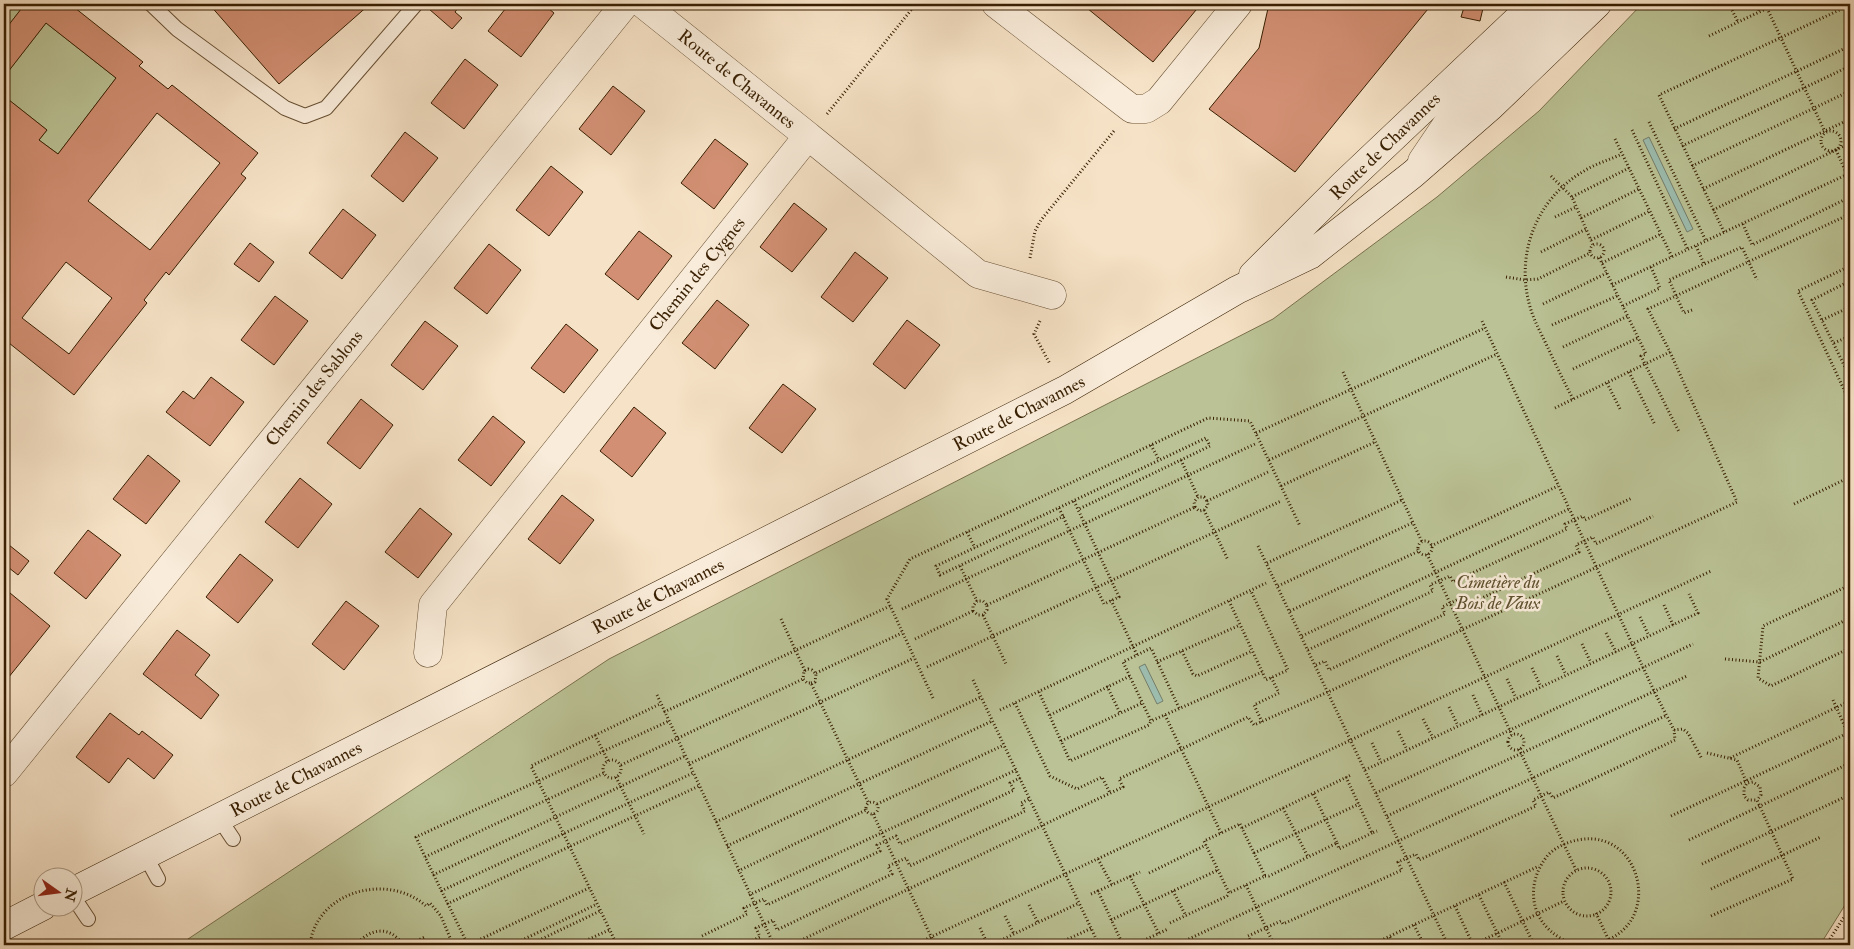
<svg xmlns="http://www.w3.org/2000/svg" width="1854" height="949" font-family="'IM FELL Double Pica',serif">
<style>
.green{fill:#bbc396;stroke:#7a714c}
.water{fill:#9dbeb1;stroke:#757e6b}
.building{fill:#d28f73;stroke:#381f02;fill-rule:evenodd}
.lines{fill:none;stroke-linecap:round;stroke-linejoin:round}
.lane-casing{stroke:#685033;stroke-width:16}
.street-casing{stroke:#685033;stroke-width:29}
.secondary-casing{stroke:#381f02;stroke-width:29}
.path{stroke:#381f02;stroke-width:3;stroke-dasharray:1 2.5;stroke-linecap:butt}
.lane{stroke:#f9ecda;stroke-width:14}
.street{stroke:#f9ecda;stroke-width:28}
.secondary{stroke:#f9ecda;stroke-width:28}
.labels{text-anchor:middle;stroke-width:5;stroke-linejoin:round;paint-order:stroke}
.street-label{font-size:18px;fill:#381f02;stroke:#f9ecda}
.park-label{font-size:18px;font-style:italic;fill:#5f502e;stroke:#f9ecda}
</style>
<rect width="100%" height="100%" fill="#f6e2c6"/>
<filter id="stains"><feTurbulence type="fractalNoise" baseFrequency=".004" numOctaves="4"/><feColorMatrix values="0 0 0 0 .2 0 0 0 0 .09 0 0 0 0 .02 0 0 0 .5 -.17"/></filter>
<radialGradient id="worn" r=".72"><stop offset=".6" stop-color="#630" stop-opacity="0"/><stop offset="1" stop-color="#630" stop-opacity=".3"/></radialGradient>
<path class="green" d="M4,4h21l-21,27z
M1642,4h208v893l-30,48h-1641l430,-286 664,-340 164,-122 102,-86z
M46,23l70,55 -58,76 -19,-14 8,-10 -43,-34v-19z"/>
<path class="water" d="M1649,137l44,92 -6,3 -44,-92z
M1145,664l18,37 -6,3 -18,-37z"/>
<path class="building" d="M25,4h45l73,58 -4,4 29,23 4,-4 86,68 -17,21 5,4 -77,97 -3,-3 -22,28 3,3 -73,92 -70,-56v-243l43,34 -8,10 19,14 58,-76 -70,-55 -42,54v-46zM157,113l63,50 -70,87 -62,-49zM66,262l46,36 -43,56 -47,-36z
M209,4h161l-91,80z
M433,4h28l-6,8 7,6 -10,11 -23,-20z
M509,4h34l11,9 -33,44 -33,-26z
M1082,4h119l-48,58z
M1269,4h163l-137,168 -86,-63 50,-61z
M1465,4h19l-4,17 -19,-4z
M465,59l33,26 -34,44 -33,-26z
M613,86l32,25 -34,44 -32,-26z
M405,132l33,26 -35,44 -32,-26z
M715,139l33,25 -34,45 -33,-26z
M551,166l32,26 -34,44 -33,-26z
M794,203l33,26 -35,43 -32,-25z
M343,209l33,26 -34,44 -33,-26z
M639,231l33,25 -34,44 -33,-26z
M250,243l24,19 -15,20 -25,-18z
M489,244l32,26 -34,44 -33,-26z
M855,252l33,26 -35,44 -32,-25z
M275,296l33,25 -34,44 -33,-25z
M717,300l32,25 -34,44 -33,-26z
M907,320l33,25 -35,44 -32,-25z
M425,321l33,25 -35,44 -32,-25z
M566,324l32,26 -34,43 -33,-25z
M211,377l33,25 -34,44 -44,-34 17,-21 11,8z
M783,384l33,25 -34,44 -33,-25z
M361,399l32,26 -33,44 -33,-26z
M634,407l32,26 -34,44 -32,-26z
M493,416l32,26 -34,44 -33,-26z
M148,455l32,26 -34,43 -33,-25z
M300,478l32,26 -34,44 -33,-26z
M562,495l32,25 -34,44 -32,-25z
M420,508l32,26 -34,44 -33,-26z
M88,530l33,25 -35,44 -32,-26z
M4,541l25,20 -11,14 -14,-11z
M240,554l33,26 -35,43 -32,-26z
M4,588l46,38 -46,57z
M346,601l33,25 -35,44 -32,-26z
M177,630l33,25 -15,20 24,20 -18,24 -58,-45z
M110,713l29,22 3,-4 31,24 -19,24 -26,-21 -19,25 -33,-26z"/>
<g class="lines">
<defs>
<path id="lane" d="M151,4l26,25 108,79 20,8 21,-8 90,-104
M219,818l14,21
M145,855l13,24
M72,895l16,24"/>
<path id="street" d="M643,4l165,132
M996,4l136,105h14l13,-8 79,-97
M1422,161l31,-46 83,-77 33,-34
M428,653l5,-48 375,-469 170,138 74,21
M4,773l621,-769"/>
<path id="secondary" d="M1253,275l91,-91 190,-180
M72,892l993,-502 172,-100 73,-35 103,-81 78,-68 106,-102
M4,926l39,-20"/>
</defs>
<use href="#lane" class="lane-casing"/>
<use href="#street" class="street-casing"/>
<use href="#secondary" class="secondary-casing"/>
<path class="path" d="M1729,4l9,18
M1754,4l3,5 4,2
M1767,8l58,124
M1709,36l67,-32
M827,114l89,-110
M1649,122l57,119
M1674,129l176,-83
M1632,130l56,120
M1821 141a10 10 0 1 1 20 0a10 10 0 1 1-20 0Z
M1615,139l57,118
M1682,146l168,-80
M1836,150l14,31
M1692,166l158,-75
M1551,176l21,21 21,48
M1703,189l147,-70
M1572,197l57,-29
M1713,210l137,-67
M1555,217l21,-10
M1581,218l58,-29
M1743,224l9,21 98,-48
M1724,232l-65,-137 191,-90
M1591,240l59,-29
M1590 251a7 7 0 1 1 14 0a7 7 0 1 1-14 0Z
M1696,246l8,18
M1541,252l45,-23
M1030,258l5,-27 6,-11 73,-89
M1602,263l59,-29
M1850,266l-52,25 49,105 3,-1
M1506,277l19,3 13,-1 52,-26
M1850,281l-38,19 34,69 4,-3
M1612,285l238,-112
M1543,304l64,-31
M1623,306l37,-18 -9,-21
M1692,310l-8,3 -15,-33 73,-33 15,33
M1822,320l28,-13
M1040,321l-6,13 16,30
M1552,325l65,-29
M1834,343l16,-7
M1563,347l65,-31
M1670,352l-25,12 34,68
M1573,369l65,-31
M1343,372l79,170
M1629,372l26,53
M1607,383l14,28
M1573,399c-9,-17 -17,-34 -25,-51 -6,-13 -13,-25 -17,-38 -17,-53 4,-111 53,-139 11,-7 25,-11 38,-17
M1555,408l90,-44 -4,-8 5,-2 -47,-97
M1256,433l229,-105
M1151,445l8,15
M1181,460l17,37
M1269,460l228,-106
M1281,486l94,-44
M1207,501l61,-29
M1794,504l56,-27
M1195,507l-1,-5 4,-5h6l3,4
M1195,507l4,4 5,-1 4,-5 -1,-4
M1059,508l45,96 15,-7 -45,-96
M1204,510l24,50
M1064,516l-124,59 -4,-9 270,-128 4,8 -131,63
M967,532l8,16
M1418 548a7 7 0 1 1 14 0a7 7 0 1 1-14 0Z
M1258,546l190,399
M1431,546l127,-60
M1427,554l85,181
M1267,563l135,-63
M960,566l17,35
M1850,585l-87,41 -5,52 13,8 79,-38
M1278,586l134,-63
M1111,600l26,55
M1229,601l37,79 22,-10 -37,-79
M987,605l208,-98
M1664,605l9,20
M902,609l353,-165
M973,611v-5l4,-5h6l4,4
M973,611l5,4h5l4,-5v-5
M1290,611l129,-60
M983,615l23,49
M1640,617l9,19
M781,619l24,52
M1606,633l10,19
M1302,636l267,-127
M915,639l58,-28
M1582,644l9,19
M1308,650l125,-59 -3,-6 20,-9 3,6 114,-53 -2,-5 18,-8 2,4 47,-22
M1182,651l11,23 4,2 55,-25
M1557,656l9,19
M1725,659l35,3 90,-44
M1157,662l83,-37
M1316,665l9,-4 4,9 116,-56 -3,-7 17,-8 4,8 116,-55 -3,-7 17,-8 3,7 57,-28
M927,667l354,-166
M1532,668l9,19
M816,673l86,-40
M1507,679l9,19
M973,680l126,265
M811,683l4,-1 1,-8 -4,-4 -4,-1 -4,2 -1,8 4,4h4l57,119
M1107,686l13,27
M1039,692l31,69 79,-36 2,-4
M657,695l117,250
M1473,695l9,20
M933,698l-46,-99 23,-40 298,-141 42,3 50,105
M1833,700l17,38
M1015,703l35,73 27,13 25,-12 8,16
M1449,707l9,19
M1179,708l-28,-60 -28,14 28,59 111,-49
M1000,710l266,-127
M664,712l226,-106
M1050,715l80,-39
M1165,715l56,118
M1423,719l10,19
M1262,722l-8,-17 25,-12 -8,-16
M1674,730l9,-1 5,4 14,26
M1398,731l9,19
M1508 742a8 8 0 1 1 16 0a8 8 0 1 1-16 0Z
M595,735l13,26
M1061,741l81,-38
M1372,743l9,19
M1519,749l57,121
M1707,753l30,7 9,21
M1730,758l120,-57
M603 769a9 9 0 1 1 18 0a9 9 0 1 1-18 0Z
M689,764l225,-106
M621,765l182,-86
M1365,770l333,-157 -9,-19
M616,777l28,57
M1346,777l26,56 5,-2
M1376,793l317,-149
M866 808a6 6 0 1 1 12 0a6 6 0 1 1-12 0Z
M877,804l127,-59
M1283,808l25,49
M873,814l62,131
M1387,816l300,-140
M1671,816l179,-84
M716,822l265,-125
M1240,824l25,52 -36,17 -25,-52z
M1242,828l109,-53
M1689,840l161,-77
M1337,843l2,6 33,-16
M727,846l265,-125
M1254,853l105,-49
M425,857l-9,-20 253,-116
M1098,859l14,26
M1702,864l147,-69
M1563 892a24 24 0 1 1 48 0a24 24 0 1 1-48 0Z
M738,871l128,-61
M1149,873l57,-28
M433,875l252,-119
M1130,876l29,58
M1265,876h4l68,-33 -24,-50
M1504,882l30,63
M1246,885l28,60
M1711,889l110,-52
M441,891l252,-118
M1173,891l13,25
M1091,894l7,-3
M749,895l267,-125
M1479,895l24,50
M447,904l252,-118
M1029,905l9,18
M1455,906l18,39
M1596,913l15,32
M1005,916l9,18
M1711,916l82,-37 -36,-79h-9l-4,-4v-8l3,-5 6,-1 7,5 1,8 -4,5
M1111,920l107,-50
M1170,923l57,-27 2,-3
M1414,925l10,20
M980,928l8,17
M702,936l45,-22 -3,-6 20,-9 3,6 113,-54 -3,-6 19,-9 4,8 114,-54 -4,-7 10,-5
M1390,937l4,8
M310,945c6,-54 78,-73 116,-39l4,-3 11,13 12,29
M356,945c14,-17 34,-20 47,0
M407,945l18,-8
M468,945l-43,-88 179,-84
M468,945l121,-57
M512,945l85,-41
M529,945l71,-34
M576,945l33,-15
M617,945l-86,-179 129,-62
M743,945l17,-8 -4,-9 17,-8 4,10 115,-56 -4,-8 18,-8 4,8 115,-55 -4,-8 8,-4
M791,945l332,-158 -4,-8 129,-62 6,8 74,-33 409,-190 -67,-150 -22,-43 202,-95
M914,945l797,-374
M991,945l88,-42
M1055,945l37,-17
M1123,945l-25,-54 42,-19
M1134,945l34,-16
M1176,945l489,-229
M1238,945l12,-5 -2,-4 33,-15 2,3 119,-54 -4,-8 18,-8 3,6 117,-54 -3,-6 16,-8 4,6 122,-58 -1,-10 -20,-39 -172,-370
M1371,945l168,-79
M1473,945l91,-44
M1580,945c-6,-2 -13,-3 -18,-6 -33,-18 -37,-56 -14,-84 8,-8 19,-13 30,-15 69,-14 90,101 5,105
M1826,945l24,-37"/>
<use href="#lane" class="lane"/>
<use href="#street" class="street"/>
<use href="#secondary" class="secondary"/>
</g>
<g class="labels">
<g class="street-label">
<text transform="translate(737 79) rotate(39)" y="6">Route de Chavannes</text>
<text transform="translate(1385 146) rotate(-44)" y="6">Route de Chavannes</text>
<text transform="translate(697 274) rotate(-51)" y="6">Chemin des Cygnes</text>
<text transform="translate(314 388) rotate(-51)" y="6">Chemin des Sablons</text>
<text transform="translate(1019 413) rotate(-27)" y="6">Route de Chavannes</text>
<text transform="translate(658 596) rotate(-27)" y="6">Route de Chavannes</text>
<text transform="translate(296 779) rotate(-27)" y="6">Route de Chavannes</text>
</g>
<g class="park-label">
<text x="1498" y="588">Cimetière du<tspan x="1498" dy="21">Bois de Vaux</tspan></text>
</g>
</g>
<rect width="1854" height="949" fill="none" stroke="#f6e2c6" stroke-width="20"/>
<rect x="5" y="5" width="1844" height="939" fill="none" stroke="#381f02" stroke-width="2.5"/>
<rect x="10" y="10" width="1834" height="929" fill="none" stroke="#381f02"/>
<g transform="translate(58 892) rotate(104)"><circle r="24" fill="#f9ecda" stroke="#ac9a84"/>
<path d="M0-4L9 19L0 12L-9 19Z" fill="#8f2418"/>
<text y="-8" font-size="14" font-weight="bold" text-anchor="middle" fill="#381f02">N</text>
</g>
<rect width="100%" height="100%" filter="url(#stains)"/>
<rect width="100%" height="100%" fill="url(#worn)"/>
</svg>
